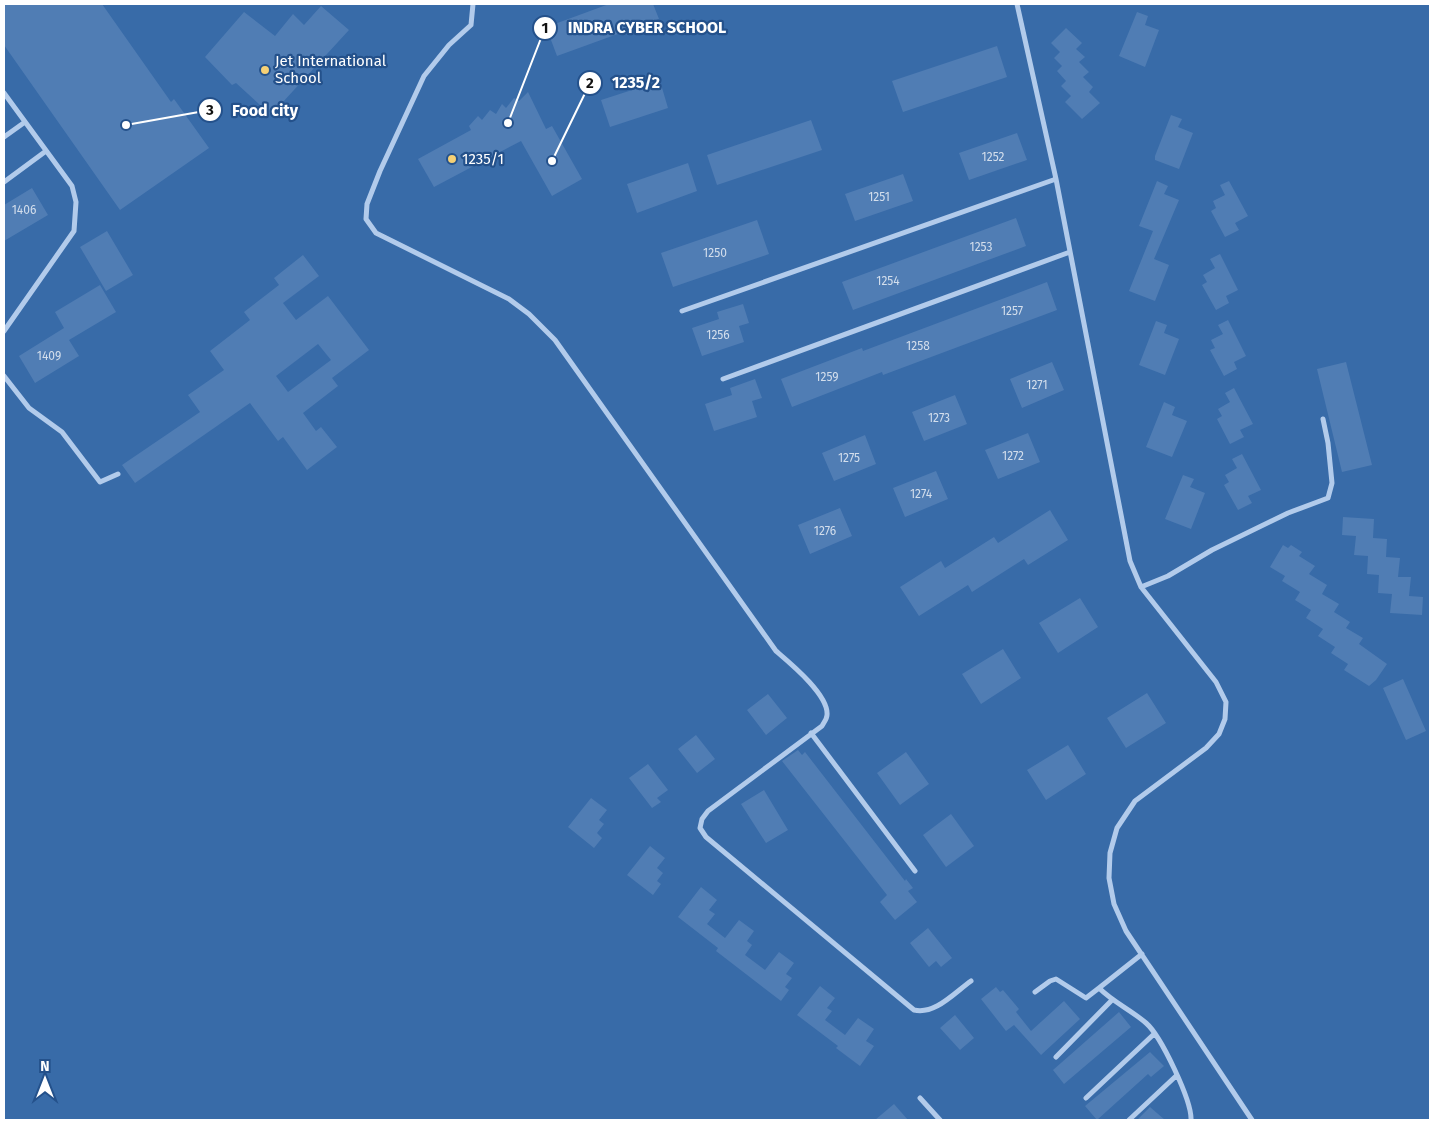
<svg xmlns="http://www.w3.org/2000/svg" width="1434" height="1124" font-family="'Fira Sans',sans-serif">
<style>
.green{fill:#386ba8}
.building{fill:#507db4;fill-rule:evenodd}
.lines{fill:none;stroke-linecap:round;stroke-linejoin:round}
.street{stroke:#b2cbeb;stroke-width:5}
.poi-dot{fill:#f5d075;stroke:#24518b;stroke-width:2}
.labels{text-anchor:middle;stroke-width:4.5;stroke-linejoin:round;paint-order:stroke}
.number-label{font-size:12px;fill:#d3deec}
.poi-label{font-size:15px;fill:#fff;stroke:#24518b;text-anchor:start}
.leader{fill:none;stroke:#fff;stroke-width:2}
.callout-dot{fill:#fff;stroke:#24518b;stroke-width:2}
.mark-label{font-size:15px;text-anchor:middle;font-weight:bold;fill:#111}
.callout-label{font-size:16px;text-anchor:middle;font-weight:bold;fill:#fff;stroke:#24518b;stroke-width:4.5;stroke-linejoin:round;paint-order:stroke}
</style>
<rect width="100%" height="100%" fill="#24518b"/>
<path class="green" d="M4,4h1426v1116h-1426z"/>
<path class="building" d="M4,4h98l69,98 3,-3 35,49 -89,62 -116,-165z
M609,4h44l6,15 -102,37 -9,-24 5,-3 -1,-4z
M321,6l28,24 -78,85 -35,-32 -4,2 -27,-28 39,-45 31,24 18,-22 11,11z
M1137,12l11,4 -3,9 14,5 -14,37 -26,-11z
M1066,28l16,15 -6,6 9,8 -6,5 10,10 -6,5 10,10 -4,5 11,11 -18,16 -17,-17 6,-6 -10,-10 5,-5 -9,-10 5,-5 -8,-8 6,-6 -9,-9z
M997,46l10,31 -104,35 -11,-31z
M660,81l8,27 -58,19 -9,-27z
M528,92l18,37 6,-3 30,53 -30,17 -31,-55 -87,46 -16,-28 53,-29 -2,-4 9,-10 4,4 8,-10 6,4 6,-10 4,4 8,-10 5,3z
M1171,115l11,4 -4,8 15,6 -14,36 -24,-9v-4z
M811,120l11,30 -105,35 -10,-30z
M1017,133l10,27 -58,20 -10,-27z
M688,163l9,28 -60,22 -10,-29z
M903,174l10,27 -58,20 -10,-27z
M1157,181l11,5 -4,8 15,6 -25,59 15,6 -14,36 -26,-10 24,-60 -14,-5z
M1229,181l19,35 -13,7 4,7 -14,7 -14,-26 5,-3 -3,-7 12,-6 -5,-10z
M32,188l16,27 -44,26v-36z
M1016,218l10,28 -173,64 -11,-28z
M757,220l12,34 -96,33 -12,-34z
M107,231l26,44 -27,16 -26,-44z
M1220,254l18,36 -12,6 3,7 -13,7 -14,-25 5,-3 -4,-7 12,-7 -5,-9z
M303,255l16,21 -36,27 13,17 32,-24 41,54 -37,28 6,8 -35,27 13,18 5,-4 16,20 -30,23 -24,-33 -5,4 -28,-38 -115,80 -13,-18 78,-53 -12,-17 36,-25 -14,-19 40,-31 -6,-8 35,-27 -5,-7zM318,344l13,16 -43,32 -12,-16z
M1047,282l10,28 -174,65 -1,-3 -90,35 -11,-28 81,-31 1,3z
M100,285l16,27 -47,28 10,16 -44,27 -16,-27 45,-28 -9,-16z
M743,304l6,19 -10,3 5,16 -42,14 -10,-28 27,-9 -2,-7z
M1228,320l18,36 -12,6 3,7 -13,7 -14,-26 5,-2 -4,-8 12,-6 -5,-9z
M1156,321l11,4 -3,8 15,6 -14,36 -26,-10z
M1052,362l12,28 -42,18 -12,-29z
M1346,362l26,103 -30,7 -25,-103z
M755,379l7,19 -10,3 5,16 -43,14 -9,-27 27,-9 -2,-7z
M1234,388l19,36 -13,6 4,7 -14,7 -13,-25 5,-3 -4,-7 12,-7 -5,-9z
M955,395l12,29 -43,17 -12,-29z
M1164,402l11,5 -3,8 15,6 -15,36 -26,-10z
M1028,433l12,29 -42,17 -13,-29z
M865,435l11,29 -42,17 -12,-28z
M1242,454l19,36 -13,6 4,7 -14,7 -14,-25 5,-3 -4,-7 12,-7 -5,-9z
M936,471l12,28 -43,18 -12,-29z
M1183,475l11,4 -4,8 15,6 -14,36 -26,-10z
M840,508l12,28 -42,18 -12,-29z
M1050,510l18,30 -40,25 -4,-6 -52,33 -4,-7 -49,31 -19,-29 41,-26 4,7 49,-31 4,6z
M1343,517l31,2 -1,19 14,1 -1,18 14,1 -2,19h13l-2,19 14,1 -1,18 -32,-2 2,-19 -14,-1 1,-18 -12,-1 1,-18 -14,-1 2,-19 -14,-1z
M1283,545l5,3 3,-3 11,7 -3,4 16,10 -6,8 18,11 -5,9 17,10 -5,8 16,10 -4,6 17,10 -4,6 28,20 -11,16 -7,6 -25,-16 4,-6 -17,-11 4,-6 -17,-11 5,-7 -17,-11 5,-8 -16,-10 5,-8 -18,-11 3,-5 -15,-9z
M1080,598l18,29 -40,26 -19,-30z
M1003,649l18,29 -40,26 -19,-30z
M1403,679l23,52 -20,9 -23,-52z
M1147,693l19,30 -40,25 -19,-30z
M768,694l19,24 -21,17 -19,-25z
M696,735l19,24 -18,14 -19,-24z
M1068,745l18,29 -40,26 -19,-30z
M798,750l4,5 3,-3 100,129 1,-2 7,9 -5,3 9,11 -22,18 -15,-18 7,-7 -105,-134z
M906,752l23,32 -29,21 -23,-32z
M648,764l20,26 -11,8 4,4 -9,6 -23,-30z
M764,790l24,40 -22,13 -25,-39z
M591,798l16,12 -8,10 5,4 -7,9 5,5 -8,10 -26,-21z
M951,814l23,32 -28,21 -23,-32z
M650,846l15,12 -8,10 6,5 -6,8 4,3 -8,11 -26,-20z
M701,887l16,13 -8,10 6,4 -8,10 18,14 14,-18 15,11 -7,10 5,4 -7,10 20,15 14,-18 15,11 -8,11 6,4 -7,9 4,3 -8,11 -65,-50 2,-3 -40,-31z
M928,928l24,30 -11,9 -5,-6 -7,6 -19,-24z
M820,986l15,12 -8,10 5,3 -7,9 20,15 13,-17 16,11 -8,12 8,5 -14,20 -24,-18 2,-2 -41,-31z
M996,987l4,5 3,-2 16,19 -3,3 15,19 33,-30 16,18 -39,36 -27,-30 -8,6 -25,-32z
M1119,1012l12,15 -67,57 -11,-14z
M955,1015l19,23 -14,12 -20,-22z
M1150,1052l14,14 -13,11 -3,-3 -51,46 -12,-14z
M894,1104l14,16h-33z
M1150,1107l15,13h-28z"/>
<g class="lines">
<path class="street" d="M473,4l-2,21 -22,20 -25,31 -44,95 -13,33 -1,15 10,14 133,66 20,15 26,26 221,311c14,12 53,44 51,64 0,4 -3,7 -5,11l-114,85 -6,8 -2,9 6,9 208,173c21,5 40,-17 57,-29
M1017,4l39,175 74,382 11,26 75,95 10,20 -1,17 -6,15 -13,14 -71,53 -18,27 -7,25 -1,25 5,26 12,27 126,189
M4,93l68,93 4,16 -2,29 -70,100
M4,137l21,-15
M4,182l42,-31
M682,311l374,-132
M4,376l25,32 33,24 38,50 18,-8
M723,379l347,-127
M1141,587l27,-11 44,-26 76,-37 40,-15 4,-15 -4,-40 -5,-24
M811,733l104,138
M1142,954l-43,34c14,14 32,22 47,35 15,13 46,78 45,97
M1035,992l15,-11 6,-2 30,19 13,-10
M1056,1057l56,-57
M920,1098l20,22
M1086,1098l68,-64
M1129,1120l47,-44"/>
</g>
<g class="poi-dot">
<circle cx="265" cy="70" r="5"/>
<circle cx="452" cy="159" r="5"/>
</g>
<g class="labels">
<g class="number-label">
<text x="993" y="161">1252</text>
<text x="879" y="201">1251</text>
<text x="24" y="214">1406</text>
<text x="981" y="251">1253</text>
<text x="715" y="257">1250</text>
<text x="888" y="285">1254</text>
<text x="1012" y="315">1257</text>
<text x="718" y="339">1256</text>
<text x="918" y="350">1258</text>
<text x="49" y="360">1409</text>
<text x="827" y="381">1259</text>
<text x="1037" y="389">1271</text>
<text x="939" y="422">1273</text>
<text x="1013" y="460">1272</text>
<text x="849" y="462">1275</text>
<text x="921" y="498">1274</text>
<text x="825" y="535">1276</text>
</g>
<g class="poi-label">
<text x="275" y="66">Jet International<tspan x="275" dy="17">School</tspan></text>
<text x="462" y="164">1235/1</text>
</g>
</g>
<path class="leader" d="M508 123L545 28M552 161L590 83M126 125L210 110"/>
<g class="callout-dot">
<circle cx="508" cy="123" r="5"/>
<circle cx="552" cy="161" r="5"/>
<circle cx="126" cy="125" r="5"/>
<circle cx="545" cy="28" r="12"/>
<circle cx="590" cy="83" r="12"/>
<circle cx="210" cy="110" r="12"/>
</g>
<g class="mark-label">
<text x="545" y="33">1</text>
<text x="590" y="88">2</text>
<text x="210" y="115">3</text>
</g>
<g class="callout-label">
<text x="647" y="33">INDRA CYBER SCHOOL</text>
<text x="636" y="88">1235/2</text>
<text x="265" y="116">Food city</text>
</g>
<rect width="1434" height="1124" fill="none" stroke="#ffffff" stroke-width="10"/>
<g transform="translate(45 1079)" stroke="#24518b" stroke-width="4" paint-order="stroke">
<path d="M0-4L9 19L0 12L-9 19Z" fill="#ffffff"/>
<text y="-8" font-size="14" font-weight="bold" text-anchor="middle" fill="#ffffff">N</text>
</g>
</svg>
